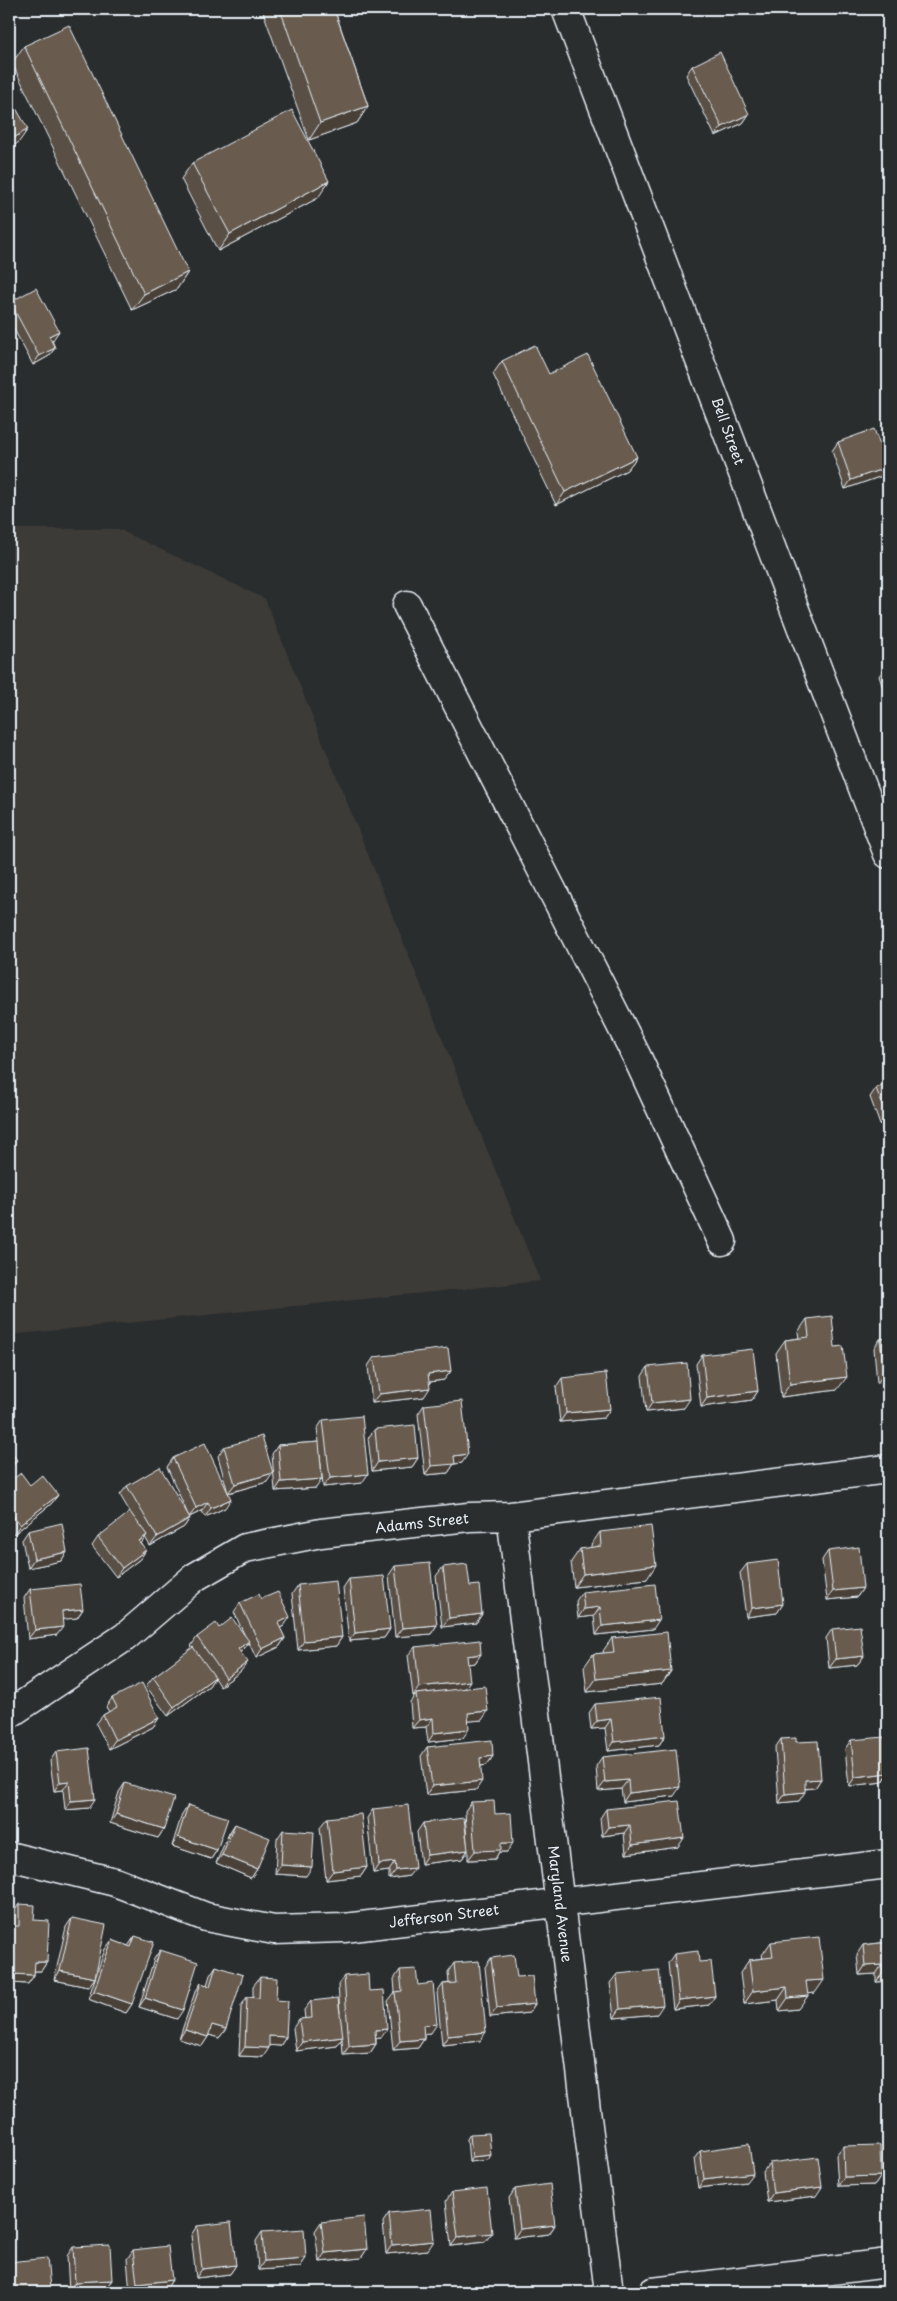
<svg xmlns="http://www.w3.org/2000/svg" width="897" height="2301" font-family="'Playpen Sans',sans-serif">
<style>
.built{fill:#3d3b38}
.lines{fill:none;stroke-linecap:round;stroke-linejoin:round}
.minor-casing{stroke:#e8f1f8;stroke-width:31}
.minor{stroke:#2a2d2e;stroke-width:28}
.wall{fill:#5a4f45;stroke:#e8f1f8}
.shaded-wall{fill:#4a4038;stroke:#e8f1f8}
.building{fill:#695c50;stroke:#e8f1f8}
.labels{text-anchor:middle;stroke-width:5;stroke-linejoin:round;paint-order:stroke}
.street-label{font-size:14px;fill:#e8f1f8;stroke:#2a2d2e}
</style>
<rect width="100%" height="100%" fill="#2a2d2e"/>
<filter id="ink" filterUnits="userSpaceOnUse"><feTurbulence type="fractalNoise" baseFrequency=".02" numOctaves="2"/><feDisplacementMap in="SourceGraphic" scale="10" xChannelSelector="R" yChannelSelector="G"/><feConvolveMatrix kernelMatrix="1 2 1 2 8 2 1 2 1" color-interpolation-filters="sRGB"/></filter>
<g filter="url(#ink)">
<path class="built" d="M9,529h109l147,70 275,682 -531,54z"/>
<g class="lines">
<defs>
<path id="minor" d="M566,9l322,845
M407,605l230,452 85,184
M511,1516l98,776
M9,1714l116,-77 70,-60 50,-29 76,-15 148,-16 42,-1 377,-47
M9,1856l106,26 91,35 68,13 70,-2 544,-64
M653,2292l235,-29"/>
</defs>
<use href="#minor" class="minor-casing"/>
<use href="#minor" class="minor"/>
</g>
<path class="wall" d="M262,9h89l-15,5 32,92 -11,17 -48,17z
M24,46l164,226 -11,17 -45,21 -120,-247z
M692,66l57,48 -6,9 -28,13 -29,-61z
M192,163l126,35 -100,53 -37,-72z
M10,302l49,29 -7,9 3,8 -6,8 -16,9 -24,-45v-16z
M502,361l47,13 88,83 -10,13 -71,35 -63,-131z
M838,442l44,34 -37,13 -13,-38z
M888,666v37l-9,-27 6,-9z
M888,1084v38l-8,3 -10,-28 6,-9z
M888,1145v27l-6,-18z
M807,1319l28,28 2,43 -56,7 -5,-44 9,-13 14,-2 -1,-6z
M888,1338v43l-11,2 -3,-35 6,-9z
M702,1355l56,36 -6,9 -51,7 -5,-43z
M374,1357l77,14 -7,9 -14,2 -6,15 -52,6 -4,-37z
M648,1367l36,41 -38,4 -4,-36z
M562,1378l48,31 -6,9 -44,4 -4,-35z
M424,1405l38,58 -8,1 -6,9 -23,2 -7,-61z
M323,1420l39,63 -39,4 -3,-33 -4,34 -41,3 -3,-37 6,-9 41,-3 -2,-13z
M375,1429l43,29 -6,9 -40,4 -4,-33z
M224,1447l43,35 -39,11 -10,-37z
M173,1458l52,50 -20,9 -3,-6 -13,6 -22,-50z
M9,1482l21,3 28,10 -7,9 -37,30 -5,-6z
M127,1486l63,32 -6,9 -34,19 -5,-9 -4,6 5,7 -6,9 -24,18 -24,-31 6,-9 35,-20 -13,-22z
M28,1531l39,21 -6,9 -33,7 -6,-28z
M600,1532l47,47 -73,8 -3,-25 9,-13 11,-1v-3z
M828,1551l35,37 -6,9 -30,3 -5,-40z
M747,1564l36,40 -6,9 -31,4 -6,-44z
M395,1566l42,59 -6,9 -36,3 -6,-62z
M443,1567l27,19 12,28 -6,9 -34,4 -6,-51z
M349,1579l41,50 -6,9 -35,3 -6,-53z
M298,1585l44,52 -6,9 -38,4 -6,-56z
M30,1589l53,20 -6,9 -15,1 -5,16 -29,4 -4,-41z
M582,1592l71,37 -57,6 -2,-19 -16,2 -2,-17z
M261,1599l23,27 -4,2 5,10 -6,9 -23,11 -7,-15 -6,7 -3,2 1,19 -21,16 -6,-9 -5,8 -41,30 -22,-30 7,-9 40,-29 -2,-2 6,-9 22,-9 26,8 -11,-24 6,-9z
M832,1629l32,27 -7,9 -28,3 -3,-30z
M612,1638l59,33 -9,13 -75,8 -3,-25 9,-13 11,-1 -1,-2z
M415,1647l66,7 -6,9 -7,1 -3,24 17,32 -14,1 -5,17 -35,4 -2,-15 -14,1 -2,-26 5,-7 -2,1 -5,-41z
M112,1698l47,20 -6,9 -44,22 -13,-25 7,-9 6,-3 -3,-5z
M595,1704l70,32 -6,9 -51,6 -3,-23 -14,1 -2,-16z
M781,1739l15,3 25,37 -6,9 -10,1 -6,12 -20,2 -4,-55z
M851,1740l37,26v8l-5,8 -34,4 -4,-37z
M427,1747l66,9 -6,9 -6,1 -5,24 -50,5 -5,-39z
M56,1752l33,56 -24,2 -2,-20 -9,1 -4,-30z
M602,1757l72,39 -51,6 -2,-13 -23,2 -2,-25z
M125,1783l39,46 -6,9 -48,-15 9,-31z
M471,1802l24,12 12,38h-8l-4,7 -27,1v-10l-6,9 -41,5 -4,-32 6,-9 44,21 -2,-33z
M188,1805l29,45 -6,9 -39,-13 10,-32z
M373,1809l36,67 -20,3v-8l-16,2 -6,-55z
M606,1809l72,38 -52,7 -2,-21 -22,3 -2,-18z
M327,1818l40,49 -6,9 -35,4 -6,-53z
M235,1824l22,45 -6,9 -35,-15 13,-30z
M283,1830l23,46 -31,-2 2,-35z
M19,1904l15,16 13,42 -6,9h-7v4l-6,9 -19,-1v-55l2,-2h2v-13z
M72,1918l23,60 -7,9 -34,-7 12,-53z
M135,1936l-3,68 -6,9 -38,-14 17,-50 7,-9 16,6z
M771,1942l44,51h-8l-9,16 -19,2 -1,-11 -34,4 -4,-31 9,-13 14,-2 -1,-3z
M888,1942v39l-12,1v-8l-17,1 -2,-21 6,-9z
M160,1950l17,69 -38,-12 15,-48z
M674,1954l25,8 16,34 -6,9 -36,4 -5,-46z
M491,1958l26,19 18,27 -6,9 -39,4 -5,-50z
M454,1963l26,78 -38,4 -5,-52 6,-9 6,-1 -1,-11z
M216,1966l10,63 -7,9 -10,-3 -7,11 -23,-7 16,-47 6,-9 6,2 3,-10z
M400,1970l18,15 13,48h-7v6l-6,9 -25,2 -5,-49 7,-9 -1,-13z
M617,1974l40,40 -43,4 -4,-35z
M344,1976l37,62h-5v6l-6,9 -27,2 -1,-16 -5,7 -41,5 -3,-23 6,-9h6l-1,-9 7,-9 29,12 -2,-28z
M260,1977l16,23 10,37 -6,9 -11,-1 -6,12 -24,-1 2,-50 6,-9h6v-11z
M470,2134l18,26 -19,2 -2,-23z
M843,2146l38,30 -6,9 -37,1 -2,-31z
M700,2151l46,31 -48,6 -4,-29z
M769,2163l47,33 -49,6 -4,-30z
M515,2189l40,36 -6,9 -35,4 -5,-40z
M452,2192l33,50 -34,4 -5,-45z
M389,2213l39,37 -42,4 -3,-32z
M321,2222l46,27 -6,9 -42,4 -4,-31z
M197,2226l39,39 -6,9 -34,4 -5,-43z
M262,2232l44,26 -6,9 -42,3 -2,-29z
M73,2247l39,33 -7,9 -36,2 -2,-35z
M133,2250l39,30 -6,9 -28,3h-8l-3,-33z"/>
<path class="shaded-wall" d="M339,9h12l-15,5z
M368,106l-11,17 -48,17 11,-17z
M749,114l-6,9 -28,13 7,-9z
M28,129l-9,13 -10,7v-8z
M329,181l-11,17 -100,53 12,-17z
M188,272l-11,17 -45,21 12,-16z
M59,331l-6,9 -10,5 6,-9z
M55,348l-6,8 -16,9 6,-9z
M637,457l-10,13 -71,35 9,-13z
M888,467l-6,9 -37,13 6,-9z
M888,1115v7l-8,3 6,-9z
M451,1371l-7,9 -22,3 6,-9z
M888,1373v8l-11,2 7,-9z
M847,1377l-10,13 -56,7 9,-13z
M430,1388l-6,9 -52,6 7,-9z
M758,1391l-6,9 -51,7 6,-9z
M690,1399l-6,9 -38,4 6,-9z
M610,1409l-6,9 -44,4 6,-9z
M15,1439l-6,9v-4z
M468,1454l-6,9 -8,1 -6,9 -23,2 6,-9 23,-10z
M418,1458l-6,9 -40,4 6,-9z
M17,1460l-6,9 -2,1v-4z
M273,1473l-6,9 -39,11 7,-9z
M368,1474l-6,9 -39,4 7,-9z
M322,1479l-6,9 -41,3 6,-9z
M58,1495l-7,9 -37,30 6,-9z
M231,1499l-6,9 -20,9 6,-9z
M208,1502l-6,9 -13,6 7,-9z
M190,1518l-6,9 -34,19 7,-9z
M147,1535l-6,9 -2,-3z
M146,1550l-6,9 -24,18 6,-9z
M67,1552l-6,9 -33,7 6,-9z
M656,1565l-9,14 -73,8 9,-13z
M863,1588l-6,9 -30,3 6,-9z
M783,1604l-6,9 -31,4 6,-9z
M600,1607l-6,9 -16,2 6,-9z
M83,1609l-6,9 -21,2 6,-9z
M482,1614l-6,9 -34,4 7,-9z
M290,1617l-6,9 -13,6 7,-9z
M659,1620l-6,9 -57,6 6,-9z
M437,1625l-6,9 -36,3 7,-9z
M63,1627l-6,8 -29,4 7,-9z
M390,1629l-6,9 -35,3 6,-8z
M342,1637l-6,9 -38,4 6,-9z
M285,1638l-6,9 -23,11 6,-9z
M249,1641l-6,9 -11,8 6,-9z
M481,1654l-6,9 -14,2 6,-9z
M864,1656l-7,9 -28,3 7,-9z
M248,1662l-7,9 -21,16 6,-9z
M671,1671l-9,13 -75,8 9,-13z
M215,1677l-6,9 -41,30 6,-9z
M470,1681l-6,9 -48,4 -1,1 -2,1 6,-9z
M488,1711l-6,9 -21,2 7,-9z
M159,1718l-6,9 -44,22 6,-9z
M433,1718l-7,9 -14,1 7,-8z
M611,1719l-6,9 -14,1 6,-8z
M469,1729l-6,9 -35,4 6,-9z
M665,1736l-6,9 -51,6 6,-9z
M493,1756l-6,9 -13,2 6,-9z
M888,1773l-5,9 -34,4 6,-9z
M821,1779l-6,9 -17,1 7,-9z
M628,1780l-7,9 -23,2 7,-9z
M69,1781l-6,9 -9,1 6,-9z
M482,1781l-6,9 -50,5 6,-9z
M680,1787l-6,9 -51,6 6,-9z
M805,1792l-6,9 -20,2 6,-9z
M95,1799l-6,9 -24,2 6,-9z
M116,1814l48,15 -6,9 -48,-15z
M630,1825l-6,8 -22,3 6,-9z
M178,1837l39,13 -6,9 -39,-13z
M684,1838l-6,9 -52,7 6,-9z
M501,1843h12l-6,9h-8l-4,7 -27,1 7,-9z
M468,1850l-6,9 -41,5 6,-9z
M222,1855l35,14 -6,9 -35,-15z
M395,1862l-6,9 -16,2 6,-9z
M281,1865l31,2 -6,9 -31,-2z
M367,1867l-6,9 -35,4 7,-9z
M415,1868l-6,8 -20,3 7,-9z
M35,1962h12l-6,9h-12z
M882,1965l-6,9 -17,1 6,-9z
M60,1971l35,7 -7,9 -34,-7z
M888,1972v9l-12,1 7,-9z
M9,1974l25,1 -6,9 -19,-1z
M824,1980l-9,13 -18,2 9,-14z
M787,1987l-9,13 -34,4 9,-13z
M94,1991l38,13 -6,9 -38,-14z
M715,1996l-6,9 -36,4 6,-9z
M808,1996l-10,13 -19,2 9,-13z
M145,1998l38,12 -6,9 -38,-12z
M535,2004l-6,9 -39,4 7,-9z
M663,2005l-6,9 -43,4 6,-9z
M437,2024l-6,9 -14,1 6,-9z
M212,2025l14,4 -7,9 -13,-4z
M387,2029l-6,9 -12,1 6,-9z
M185,2030l23,7 -6,9 -23,-7z
M486,2032l-6,9 -38,4 6,-9z
M269,2036l17,1 -6,9 -17,-1z
M343,2037l-6,9 -41,5 6,-9z
M424,2039l-6,9 -25,2 7,-9z
M376,2044l-6,9 -27,2 6,-9z
M245,2047l24,1 -6,9 -24,-1z
M491,2155l-3,5 -19,2 3,-5z
M753,2173l-7,9 -48,6 6,-9z
M881,2176l-6,9 -37,1 6,-9z
M822,2187l-6,9 -49,6 6,-9z
M555,2225l-6,9 -35,4 6,-9z
M492,2233l-7,9 -34,4 7,-9z
M434,2241l-6,9 -42,4 6,-9z
M367,2249l-6,9 -42,4 6,-9z
M306,2258l-6,9 -42,3 6,-9z
M236,2265l-6,9 -34,4 6,-9z
M112,2280l-7,9 -36,2 6,-9z
M172,2280l-6,9 -35,3 6,-8z
M50,2288l-2,4h-32z"/>
<path class="building" d="M280,9h54l34,97 -48,17z
M69,25l119,247 -44,22 -120,-248z
M720,52l29,62 -27,13 -30,-61z
M9,96l19,33 -19,12z
M292,110l37,71 -99,53 -38,-71z
M36,288l23,43 -10,5 6,12 -16,8 -29,-54z
M535,345l14,29 39,-19 49,102 -72,35 -63,-131z
M874,429l14,38 -37,13 -13,-38z
M888,666v10l-3,-9z
M888,1084v31l-2,1 -10,-28z
M832,1316l3,31 8,-1 4,31 -57,7 -5,-44 24,-3 -2,-18z
M888,1338v35l-4,1 -4,-35z
M448,1348l3,23 -23,3 2,14 -51,6 -5,-37z
M753,1349l5,42 -51,7 -5,-43z
M687,1363l3,36 -38,4 -4,-36z
M606,1373l4,36 -44,4 -4,-35z
M462,1401l6,53 -14,2 1,8 -24,2 -7,-61z
M362,1416l6,58 -38,4 -7,-58z
M415,1425l3,33 -40,4 -3,-33z
M9,1430l6,9 -6,5z
M262,1436l11,37 -38,11 -11,-37z
M319,1442l3,37 -41,3 -3,-37z
M205,1443l26,56 -20,9 -3,-6 -12,6 -23,-50z
M9,1449l8,11 -8,6z
M160,1467l30,51 -33,19 -30,-51z
M21,1473l9,12 12,-10 16,20 -38,30 -11,-14v-29z
M130,1512l17,23 -8,6 7,9 -24,18 -24,-31z
M62,1523l5,29 -33,7 -6,-28z
M651,1526l5,39 -73,9 -3,-25 21,-3 -1,-14z
M859,1547l4,41 -30,3 -5,-40z
M778,1560l5,44 -31,4 -5,-44z
M430,1563l7,62 -35,3 -7,-62z
M467,1564l3,22 9,-1 3,29 -33,4 -6,-51z
M384,1576l6,53 -35,4 -6,-54z
M336,1581l6,56 -38,4 -6,-56z
M80,1584l3,25 -21,2 1,16 -28,3 -5,-41z
M655,1584l4,36 -57,6 -2,-19 -16,2 -2,-17z
M278,1592l12,25 -12,6 7,15 -23,11 -22,-46 19,-9 2,5z
M232,1618l17,23 -11,8 10,13 -22,16 -29,-41 19,-14 3,5z
M860,1626l4,30 -28,3 -4,-30z
M667,1632l4,39 -75,8 -3,-25 21,-2 -2,-14z
M480,1640l1,14 -14,2 3,25 -51,6 -4,-40z
M193,1647l22,30 -41,30 -21,-30z
M142,1683l17,35 -44,22 -12,-25 14,-8 -5,-9z
M485,1686l3,25 -20,2 1,16 -35,4 -1,-15 -14,2 -3,-26z
M661,1697l4,39 -51,6 -3,-23 -14,2 -2,-17z
M885,1737l3,29v7l-33,4 -4,-37z
M796,1738v4l22,-1 3,38 -16,1v12l-20,2 -4,-55z
M492,1740l1,16 -13,2 2,23 -50,5 -5,-39z
M89,1748l6,51 -24,2 -2,-20 -9,1 -4,-30z
M676,1749l4,38 -51,6 -1,-13 -23,2 -3,-25z
M125,1783l49,15 -10,31 -48,-15z
M494,1801l1,13 16,-1 2,30h-12v7l-26,1 -4,-49z
M679,1801l5,37 -52,7 -2,-20 -22,2 -2,-18z
M188,1805l40,13 -11,32 -39,-13z
M408,1805l7,63 -19,2 -1,-8 -16,2 -6,-55z
M361,1814l6,53 -34,4 -6,-53z
M464,1818l4,32 -41,5 -4,-32z
M235,1824l35,14 -13,31 -35,-14z
M283,1830l31,2 -2,35 -31,-2z
M19,1904l16,1 -1,15 15,1 -2,41h-12l-1,13 -25,-1 2,-48h8z
M72,1918l34,7 -11,53 -35,-7z
M135,1936l19,6 -22,62 -38,-13 18,-51 19,7z
M819,1937l5,43 -18,1 2,15 -20,2 -1,-11 -34,4 -4,-31 24,-3 -2,-15z
M888,1942v30l-5,1 -1,-8 -17,1 -2,-21z
M160,1950l38,12 -15,48 -38,-12z
M698,1951l1,11 12,-1 4,35 -36,4 -5,-46z
M514,1955l3,22 15,-1 3,28 -38,4 -6,-50z
M479,1961l7,71 -38,4 -5,-52 13,-1 -2,-20z
M216,1966l27,9 -17,54 -14,-4 -4,12 -23,-7 16,-47 9,3z
M416,1969l2,16 15,-2 4,41 -14,1 1,14 -24,2 -5,-49 7,-1 -2,-21z
M659,1970l4,35 -43,4 -3,-35z
M368,1974l1,17 15,-1 3,39 -12,1 1,14 -27,2 -5,-70z
M260,1977l17,1 -1,22 12,1 -2,36 -17,-1v12l-24,-1 2,-50 12,1z
M338,1998l5,39 -41,5 -3,-23 13,-1 -1,-17z
M489,2133l2,22 -19,2 -2,-23z
M749,2144l4,29 -49,6 -4,-28z
M880,2145l1,31 -37,1 -1,-31z
M818,2157l4,30 -49,6 -4,-30z
M550,2184l5,41 -35,4 -5,-40z
M487,2188l5,45 -34,4 -6,-45z
M431,2209l3,32 -42,4 -3,-32z
M364,2217l3,32 -42,4 -4,-31z
M231,2222l5,43 -34,4 -5,-43z
M304,2229l2,29 -42,3 -2,-29z
M110,2245l2,35 -37,2 -2,-35z
M168,2246l4,34 -35,4 -4,-34z
M47,2258l3,30 -34,4h-7v-30z"/>
</g>
<g class="labels">
<g class="street-label">
<text transform="translate(728 431) rotate(70)" y="5">Bell Street</text>
<text transform="translate(422 1523) rotate(-6)" y="5">Adams Street</text>
<text transform="translate(560 1904) rotate(83)" y="5">Maryland Avenue</text>
<text transform="translate(444 1916) rotate(-7)" y="5">Jefferson Street</text>
</g>
</g>
<rect width="897" height="2301" fill="none" stroke="#2a2d2e" stroke-width="30"/>
<rect x="15" y="15" width="867" height="2271" fill="none" stroke="#e8f1f8" stroke-width="2" filter="url(#ink)"/>
</svg>
